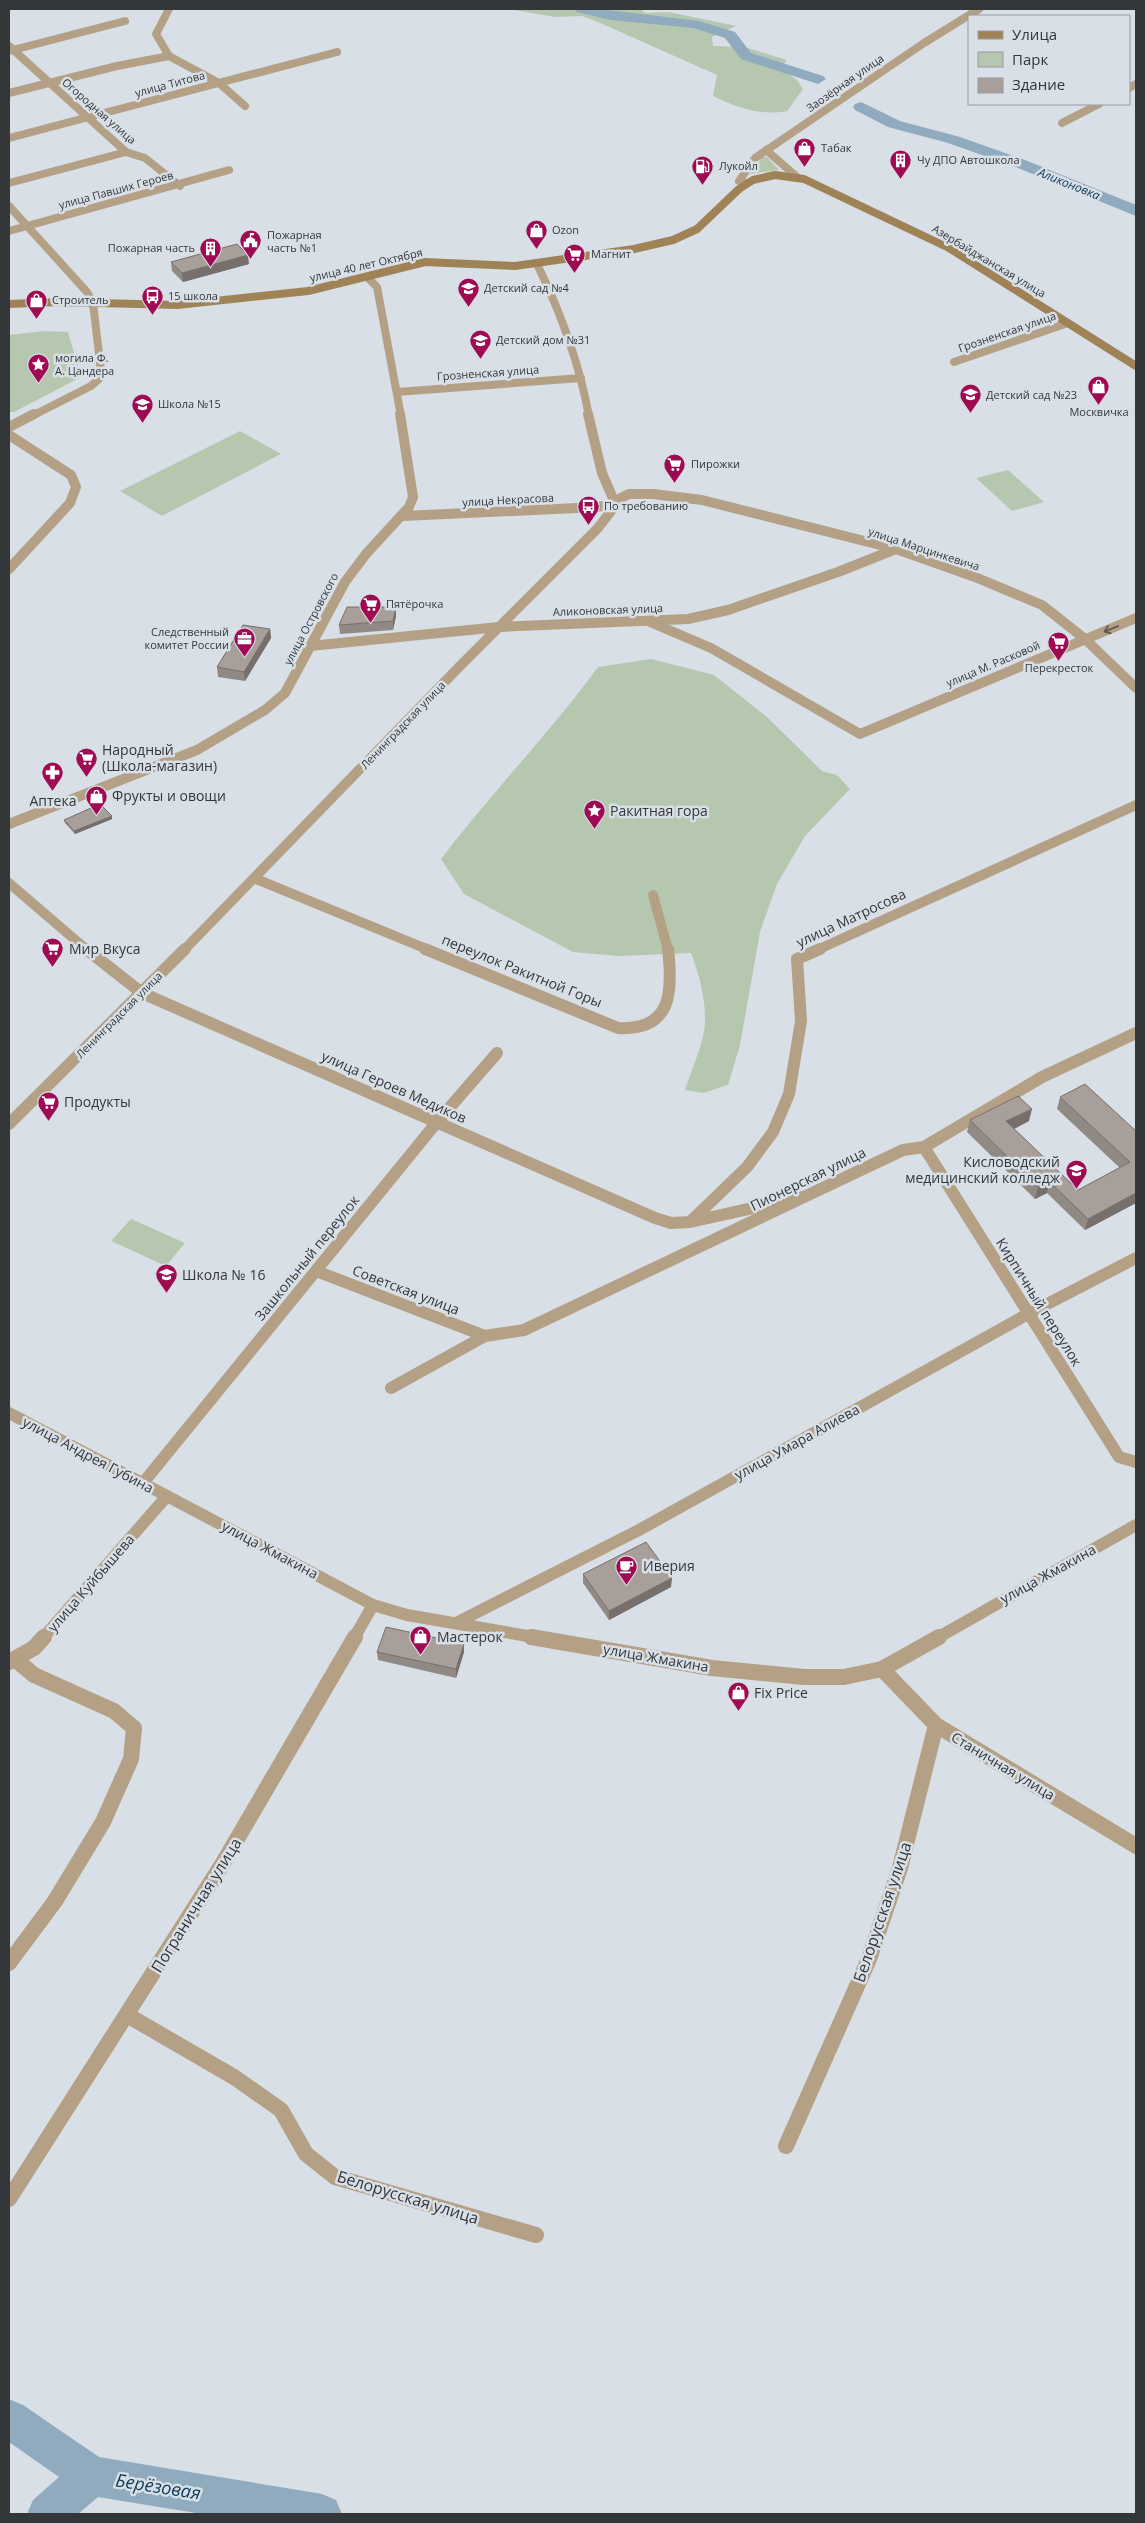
<svg xmlns="http://www.w3.org/2000/svg" width="1145" height="2523" font-family="'Open Sans',sans-serif">
<style>
.green{fill:#b6c7af}
.lines{fill:none;stroke-linecap:round;stroke-linejoin:round}
.river{fill:#90aabe;fill-rule:evenodd}
.minor-far3{stroke:#b4a185;stroke-width:8}
.minor-far2{stroke:#b4a185;stroke-width:10}
.minor-far1{stroke:#b4a185;stroke-width:12}
.minor{stroke:#b4a185;stroke-width:16}
.tertiary-far1{stroke:#b4a185;stroke-width:12}
.tertiary{stroke:#b4a185;stroke-width:16}
.secondary{stroke:#9f8357;stroke-width:8}
.wall{fill:#918984}
.shaded-wall{fill:#766f6c}
.building{fill:#a99f9a;stroke:#766f6c}
.oneway{stroke:#615c54}
.labels{text-anchor:middle;stroke-width:5;stroke-linejoin:round;paint-order:stroke}
.far-street-label{font-size:11px;fill:#34373a;stroke:#d8dfe7}
.far-poi-label{font-size:11px;fill:#34373a;stroke:#d8dfe7;text-anchor:start}
.far-water-label{font-size:12px;font-style:italic;fill:#0b3c59;stroke:#d8dfe7}
.poi-label{font-size:14px;fill:#34373a;stroke:#d8dfe7;text-anchor:start}
.street-label{font-size:14px;fill:#34373a;stroke:#d8dfe7}
.near-street-label{font-size:16px;fill:#34373a;stroke:#d8dfe7}
.near-water-label{font-size:18px;font-style:italic;fill:#0b3c59;stroke:#d8dfe7}
</style>
<rect width="100%" height="100%" fill="#d8dfe7"/>
<path class="green" d="M509,9h132l4,4 24,-1 67,14 -24,11 1,9 31,1 43,13 -6,8 17,13 5,8 -16,22c-27,5 -49,-3 -74,-15l4,-21 -119,-53 -16,-6 -27,1z
M762,157h5l12,13 -29,4z
M45,331l23,1 13,45 -67,35h-5v-77z
M240,431l41,23 -119,62 -42,-25z
M1008,470l36,32 -32,9 -36,-33z
M651,659l63,16 54,43 54,53 15,4 13,14 -45,47 -28,48 -17,48 -20,113 -12,40 -25,8 -18,-3c6,-19 15,-39 19,-58 4,-26 -4,-55 -13,-79l-73,3 -45,-4 -109,-58 -23,-35c50,-66 108,-125 157,-192z
M131,1219l54,24 -19,23 -55,-25z"/>
<g class="lines">
<path class="river" d="M575,9h24l100,12 36,11 16,21 72,23 3,3 -8,5 -77,-25 -16,-21 -32,-10 -82,-8 -34,-8z
M861,102l39,19 60,16 65,23 111,45v11l-123,-50 -65,-23 -60,-16 -33,-17 -2,-3 2,-3z
M9,2399l14,6 76,52 223,37 14,6 6,14h-140l-104,-17 -20,17h-51l6,-14 26,-23 -50,-35z"/>
<path class="minor-far3" d="M169,9l-13,25 13,22 50,27 26,23
M9,46l117,106 19,6 35,28
M9,51l116,-30
M1129,88l7,-4
M9,93l108,-27 52,-10
M1062,123l37,-19
M9,138l328,-86
M766,150l30,26
M9,183l117,-31
M746,183l-7,-2 16,-23 169,-115 55,-34
M9,206l78,86 6,11 8,68 -2,8 -8,7 -59,30
M9,231l220,-61
M537,264c24,49 42,98 52,152
M368,278l9,9 24,129
M954,362l114,-39
M397,392l184,-14"/>
<path class="minor-far2" d="M588,414l14,59 13,30
M9,427l25,-13
M9,435l62,40 5,12 -6,16 -61,66
M403,516l195,-9 17,-4
M650,622l61,26 149,86 276,-116
M310,646l189,-19 189,-8 40,-9 110,-38 58,-23
M9,824l188,-74 68,-40 20,-17 60,-111 21,-28 43,-47 4,-10 -13,-83
M254,878l175,72
M9,883l78,67
M653,895l15,55
M184,950l276,-284 138,-138 23,-30 8,-4h24l49,6 194,49 79,28 67,28 43,34 51,49
M817,950l319,-145"/>
<path class="minor-far1" d="M86,949l56,44 513,225 16,5 19,-1 112,-25
M425,949l193,79c54,3 55,-36 50,-79
M9,1124l176,-175
M924,1147l195,310 17,5
M690,1222l57,-55 26,-35 16,-38 12,-73 -4,-62 23,-10
M316,1271l169,65
M391,1388l94,-52 39,-6 379,-180 21,-3 118,-70 94,-44
M9,1413l158,83
M143,1483l294,-361 60,-69
M354,1638l19,-33"/>
<path class="minor" d="M882,1669l54,56 200,121
M9,1963l46,-62 48,-79 28,-63 3,-31 -20,-17 -80,-36 -18,-15
M127,2015l107,62 47,33 25,44 29,23 201,58
M786,2146l83,-187 31,-91 36,-143
M9,2199l214,-336 132,-226"/>
<path class="tertiary-far1" d="M456,1623l183,-93 389,-216 108,-56
M43,1638l124,-142 206,109 34,10 132,23
M937,1638l199,-113"/>
<path class="tertiary" d="M531,1637l181,31 92,9h40l38,-8 57,-32
M9,1662l25,-14 10,-11"/>
<path class="secondary" d="M9,304l48,-2 120,3 131,-14 117,-29 90,4 119,-17 39,-9 24,-11 42,-40 14,-9 22,-5 29,4 145,69 187,118"/>
</g>
<path class="wall" d="M171,262l78,2 -66,18 -11,-11z
M396,616l-3,14 -53,4 -1,-9z
M270,629l1,9 -26,43 -27,-4 -1,-10z
M112,816v3l-37,15 -10,-11 -1,-3z
M1060,1097l76,34v72l-51,27 -38,-37 -12,6 -68,-67 3,-12 59,1 -15,8 64,61 42,-22 -63,-59z
M583,1574l88,13 -62,33 -26,-37z
M377,1652h87l-8,26 -78,-18z"/>
<path class="shaded-wall" d="M248,255l1,9 -66,18 -1,-9z
M396,607v9l-3,14v-9z
M270,629l1,9 -26,43 -1,-9z
M112,816v3l-37,15 -1,-3z
M1032,1109l-3,12 -25,13 2,-13z
M1049,1181l-2,12 -12,6 3,-12z
M1136,1193v10l-51,27 3,-11z
M672,1578l-1,9 -62,33v-9z
M464,1644v8l-8,26v-9z"/>
<path class="building" d="M237,244l11,11 -66,18 -11,-11z
M347,607h49l-3,14 -54,4z
M243,625l27,4 -26,43 -27,-5z
M100,804l12,12 -38,15 -10,-11z
M1085,1084l51,47v62l-48,26 -39,-38 -11,6 -68,-67 48,-24 14,13 -26,12 72,69 52,-28 -70,-65z
M646,1542l26,36 -63,33 -26,-37z
M386,1627l78,17 -8,25 -79,-17z"/>
<defs><path id="oneway-shaft" d="M-6 0H5M1.5-3L5.5 0L1.5 3" fill="none" stroke-width="1.6" stroke-linecap="round" stroke-linejoin="round" transform="scale(1.25)"/></defs>
<use class="oneway" href="#oneway-shaft" transform="translate(1111 629) rotate(158)"/>
<defs>
<symbol id="shop-pin" viewBox="-11 -11 22 30"><path d="M0 17L-7.5 6A9.5 9.5 0 1 1 7.5 6Z" fill="#9f0a53" stroke="#d8dfe7"/><path d="M-5-2.5h2.3a2.7 3.5 0 0 1 5.4 0H5L5.5 6h-11ZM-1.5-2.5h3a1.5 2.3 0 0 0-3 0Z" fill="#fff"/></symbol>
<symbol id="building-pin" viewBox="-11 -11 22 30"><path d="M0 17L-7.5 6A9.5 9.5 0 1 1 7.5 6Z" fill="#9f0a53" stroke="#d8dfe7"/><path d="M-4-6H4V6H1V3H-1V6H-4ZM-2.5-4.3h1.7v1.8h-1.7ZM.8-4.3h1.7v1.8H.8ZM-2.5-1h1.7V.8h-1.7ZM.8-1h1.7V.8H.8Z" fill="#fff"/></symbol>
<symbol id="fuel-pin" viewBox="-11 -11 22 30"><path d="M0 17L-7.5 6A9.5 9.5 0 1 1 7.5 6Z" fill="#9f0a53" stroke="#d8dfe7"/><path d="M-5.5-6h7V0h2V4h1.3V-2.5L3-4.5l.8-.8L6-3V5H2.5V1h-1V6h-7ZM-4.2-4.7v3.2H.2V-4.7Z" fill="#fff"/></symbol>
<symbol id="civic-pin" viewBox="-11 -11 22 30"><path d="M0 17L-7.5 6A9.5 9.5 0 1 1 7.5 6Z" fill="#9f0a53" stroke="#d8dfe7"/><path d="M-.6-6.5H3V-4.5H.6V-3L4-1V1h2V6H-6V1h2V-1L-.6-3ZM-1.2 2.5V6h2.4V2.5Z" fill="#fff"/></symbol>
<symbol id="supermarket-pin" viewBox="-11 -11 22 30"><path d="M0 17L-7.5 6A9.5 9.5 0 1 1 7.5 6Z" fill="#9f0a53" stroke="#d8dfe7"/><path d="M-6-5.5h2.5l.6 2H6L4.5 2H-2.5L-4.4-4H-6ZM-1.5 3.2a1.3 1.3 0 1 0 .1 0ZM3 3.2a1.3 1.3 0 1 0 .1 0Z" fill="#fff"/></symbol>
<symbol id="school-pin" viewBox="-11 -11 22 30"><path d="M0 17L-7.5 6A9.5 9.5 0 1 1 7.5 6Z" fill="#9f0a53" stroke="#d8dfe7"/><path d="M0-5L7-2L0 1L-7-2ZM-4 1L0 2.5L4 1V4Q0 6-4 4Z" fill="#fff"/></symbol>
<symbol id="bus-pin" viewBox="-11 -11 22 30"><path d="M0 17L-7.5 6A9.5 9.5 0 1 1 7.5 6Z" fill="#9f0a53" stroke="#d8dfe7"/><path d="M-5-6H5V4H4V6H2V4H-2V6H-4V4H-5ZM-3.5-4V0h7V-4ZM-3.5 1.2v1.5H-2V1.2ZM2 1.2v1.5H3.5V1.2Z" fill="#fff"/></symbol>
<symbol id="sight-pin" viewBox="-11 -11 22 30"><path d="M0 17L-7.5 6A9.5 9.5 0 1 1 7.5 6Z" fill="#9f0a53" stroke="#d8dfe7"/><path d="M0-6L1.8-2.2L6-1.7L2.9 1.2L3.7 5.4L0 3.3L-3.7 5.4L-2.9 1.2L-6-1.7L-1.8-2.2Z" fill="#fff"/></symbol>
<symbol id="office-pin" viewBox="-11 -11 22 30"><path d="M0 17L-7.5 6A9.5 9.5 0 1 1 7.5 6Z" fill="#9f0a53" stroke="#d8dfe7"/><path d="M-6-3h4V-5.5h4V-3h4V5H-6ZM-1-4.5V-3h2v-1.5ZM-6 0V1H6V0Z" fill="#fff"/></symbol>
<symbol id="pharmacy-pin" viewBox="-11 -11 22 30"><path d="M0 17L-7.5 6A9.5 9.5 0 1 1 7.5 6Z" fill="#9f0a53" stroke="#d8dfe7"/><path d="M-2-6h4v4h4v4h-4v4h-4v-4h-4v-4h4Z" fill="#fff"/></symbol>
<symbol id="university-pin" viewBox="-11 -11 22 30"><path d="M0 17L-7.5 6A9.5 9.5 0 1 1 7.5 6Z" fill="#9f0a53" stroke="#d8dfe7"/><path d="M0-5L7-2L0 1L-7-2ZM-4 1L0 2.5L4 1V4Q0 6-4 4Z" fill="#fff"/></symbol>
<symbol id="cafe-pin" viewBox="-11 -11 22 30"><path d="M0 17L-7.5 6A9.5 9.5 0 1 1 7.5 6Z" fill="#9f0a53" stroke="#d8dfe7"/><path d="M-5.5-4.5H6V0H3Q3 3.5 0 3.5H-2.5Q-5.5 3.5-5.5 0ZM3-3.2v2h1.7v-2ZM-6 4.5H4V6H-6Z" fill="#fff"/></symbol>
</defs>
<g fill-rule="evenodd">
<use href="#shop-pin" x="792" y="136" width="25" height="34"/>
<use href="#building-pin" x="888" y="148" width="25" height="34"/>
<use href="#fuel-pin" x="690" y="154" width="25" height="34"/>
<use href="#shop-pin" x="524" y="218" width="25" height="34"/>
<use href="#civic-pin" x="238" y="228" width="25" height="34"/>
<use href="#building-pin" x="198" y="236" width="25" height="34"/>
<use href="#supermarket-pin" x="562" y="242" width="25" height="34"/>
<use href="#school-pin" x="456" y="276" width="25" height="34"/>
<use href="#bus-pin" x="140" y="284" width="25" height="34"/>
<use href="#shop-pin" x="24" y="288" width="25" height="34"/>
<use href="#school-pin" x="468" y="328" width="25" height="34"/>
<use href="#sight-pin" x="26" y="352" width="25" height="34"/>
<use href="#shop-pin" x="1086" y="374" width="25" height="34"/>
<use href="#school-pin" x="958" y="382" width="25" height="34"/>
<use href="#school-pin" x="130" y="392" width="25" height="34"/>
<use href="#supermarket-pin" x="662" y="452" width="25" height="34"/>
<use href="#bus-pin" x="576" y="494" width="25" height="34"/>
<use href="#supermarket-pin" x="358" y="592" width="25" height="34"/>
<use href="#office-pin" x="232" y="626" width="25" height="34"/>
<use href="#supermarket-pin" x="1046" y="630" width="25" height="34"/>
<use href="#supermarket-pin" x="74" y="746" width="25" height="34"/>
<use href="#pharmacy-pin" x="40" y="760" width="25" height="34"/>
<use href="#shop-pin" x="84" y="784" width="25" height="34"/>
<use href="#sight-pin" x="582" y="798" width="25" height="34"/>
<use href="#supermarket-pin" x="40" y="936" width="25" height="34"/>
<use href="#supermarket-pin" x="36" y="1090" width="25" height="34"/>
<use href="#university-pin" x="1064" y="1158" width="25" height="34"/>
<use href="#school-pin" x="154" y="1262" width="25" height="34"/>
<use href="#cafe-pin" x="614" y="1554" width="25" height="34"/>
<use href="#shop-pin" x="408" y="1624" width="25" height="34"/>
<use href="#shop-pin" x="726" y="1680" width="25" height="34"/>
</g>
<g class="labels">
<g class="far-street-label">
<text transform="translate(845 83) rotate(-35)" y="4">Заозёрная улица</text>
<text transform="translate(170 84) rotate(-15)" y="4">улица Титова</text>
<text transform="translate(99 111) rotate(41)" y="4">Огородная улица</text>
<text transform="translate(116 190) rotate(-15)" y="4">улица Павших Героев</text>
<text transform="translate(989 261) rotate(31)" y="4">Азербайджанская улица</text>
<text transform="translate(366 265) rotate(-13)" y="4">улица 40 лет Октября</text>
<text transform="translate(1007 332) rotate(-19)" y="4">Грозненская улица</text>
<text transform="translate(488 373) rotate(-4)" y="4">Грозненская улица</text>
<text transform="translate(508 500) rotate(-3)" y="4">улица Некрасова</text>
<text transform="translate(924 549) rotate(18)" y="4">улица Марцинкевича</text>
<text transform="translate(608 610) rotate(-2)" y="4">Аликоновская улица</text>
<text transform="translate(311 619) rotate(-62)" y="4">улица Островского</text>
<text transform="translate(993 664) rotate(-23)" y="4">улица М. Расковой</text>
<text transform="translate(403 725) rotate(-46)" y="4">Ленинградская улица</text>
<text transform="translate(119 1015) rotate(-45)" y="4">Ленинградская улица</text>
</g>
<g class="far-poi-label">
<text x="821" y="152">Табак</text>
<text x="917" y="164">Чу ДПО Автошкола</text>
<text x="719" y="170">Лукойл</text>
<text x="552" y="234">Ozon</text>
<text x="267" y="239">Пожарная<tspan x="267" dy="13">часть №1</tspan></text>
<text x="195" y="252" text-anchor="end">Пожарная часть</text>
<text x="591" y="258">Магнит</text>
<text x="484" y="292">Детский сад №4</text>
<text x="168" y="300">15 школа</text>
<text x="52" y="304">Строитель</text>
<text x="496" y="344">Детский дом №31</text>
<text x="55" y="362">могила Ф.<tspan x="55" dy="13">А. Цандера</tspan></text>
<text x="986" y="399">Детский сад №23</text>
<text x="158" y="408">Школа №15</text>
<text x="1099" y="416" text-anchor="middle">Москвичка</text>
<text x="691" y="468">Пирожки</text>
<text x="604" y="510">По требованию</text>
<text x="386" y="608">Пятёрочка</text>
<text x="229" y="636" text-anchor="end">Следственный<tspan x="229" dy="13">комитет России</tspan></text>
<text x="1059" y="672" text-anchor="middle">Перекресток</text>
</g>
<g class="far-water-label">
<text transform="translate(1069 184) rotate(22)" y="4">Аликоновка</text>
</g>
<g class="poi-label">
<text x="102" y="755">Народный<tspan x="102" dy="16">(Школа-магазин)</tspan></text>
<text x="112" y="801">Фрукты и овощи</text>
<text x="53" y="806" text-anchor="middle">Аптека</text>
<text x="610" y="816">Ракитная гора</text>
<text x="69" y="954">Мир Вкуса</text>
<text x="64" y="1107">Продукты</text>
<text x="1060" y="1167" text-anchor="end">Кисловодский<tspan x="1060" dy="16">медицинский колледж</tspan></text>
<text x="182" y="1280">Школа № 16</text>
<text x="643" y="1571">Иверия</text>
<text x="437" y="1642">Мастерок</text>
<text x="754" y="1698">Fix Price</text>
</g>
<g class="street-label">
<text transform="translate(851 918) rotate(-25)" y="5">улица Матросова</text>
<text transform="translate(522 971) rotate(22)" y="5">переулок Ракитной Горы</text>
<text transform="translate(394 1087) rotate(24)" y="5">улица Героев Медиков</text>
<text transform="translate(808 1179) rotate(-26)" y="5">Пионерская улица</text>
<text transform="translate(307 1258) rotate(-51)" y="5">Зашкольный переулок</text>
<text transform="translate(406 1290) rotate(21)" y="5">Советская улица</text>
<text transform="translate(1039 1302) rotate(58)" y="5">Кирпичный переулок</text>
<text transform="translate(797 1442) rotate(-29)" y="5">улица Умара Алиева</text>
<text transform="translate(88 1455) rotate(28)" y="5">улица Андрея Губина</text>
<text transform="translate(270 1550) rotate(28)" y="5">улица Жмакина</text>
<text transform="translate(1048 1574) rotate(-29)" y="5">улица Жмакина</text>
<text transform="translate(91 1583) rotate(-49)" y="5">улица Куйбышева</text>
<text transform="translate(656 1658) rotate(10)" y="5">улица Жмакина</text>
<text transform="translate(1003 1766) rotate(31)" y="5">Станичная улица</text>
</g>
<g class="near-street-label">
<text transform="translate(196 1905) rotate(-58)" y="6">Пограничная улица</text>
<text transform="translate(882 1912) rotate(-71)" y="6">Белорусская улица</text>
<text transform="translate(408 2197) rotate(17)" y="6">Белорусская улица</text>
</g>
<g class="near-water-label">
<text transform="translate(158 2487) rotate(9)" y="6">Берёзовая</text>
</g>
</g>
<rect width="1145" height="2523" fill="none" stroke="#34373a" stroke-width="20"/>
<rect x="968" y="15" width="162" height="90" fill="#d8dfe7" stroke="#969ca2"/>
<rect x="978" y="31" width="25" height="8" fill="#9f8357" stroke="#969ca2"/>
<text x="1012" y="40" font-size="15" fill="#34373a">Улица</text>
<rect x="978" y="52" width="25" height="15" fill="#b6c7af" stroke="#969ca2"/>
<text x="1012" y="65" font-size="15" fill="#34373a">Парк</text>
<rect x="978" y="78" width="25" height="15" fill="#a99f9a" stroke="#969ca2"/>
<text x="1012" y="90" font-size="15" fill="#34373a">Здание</text>
</svg>
